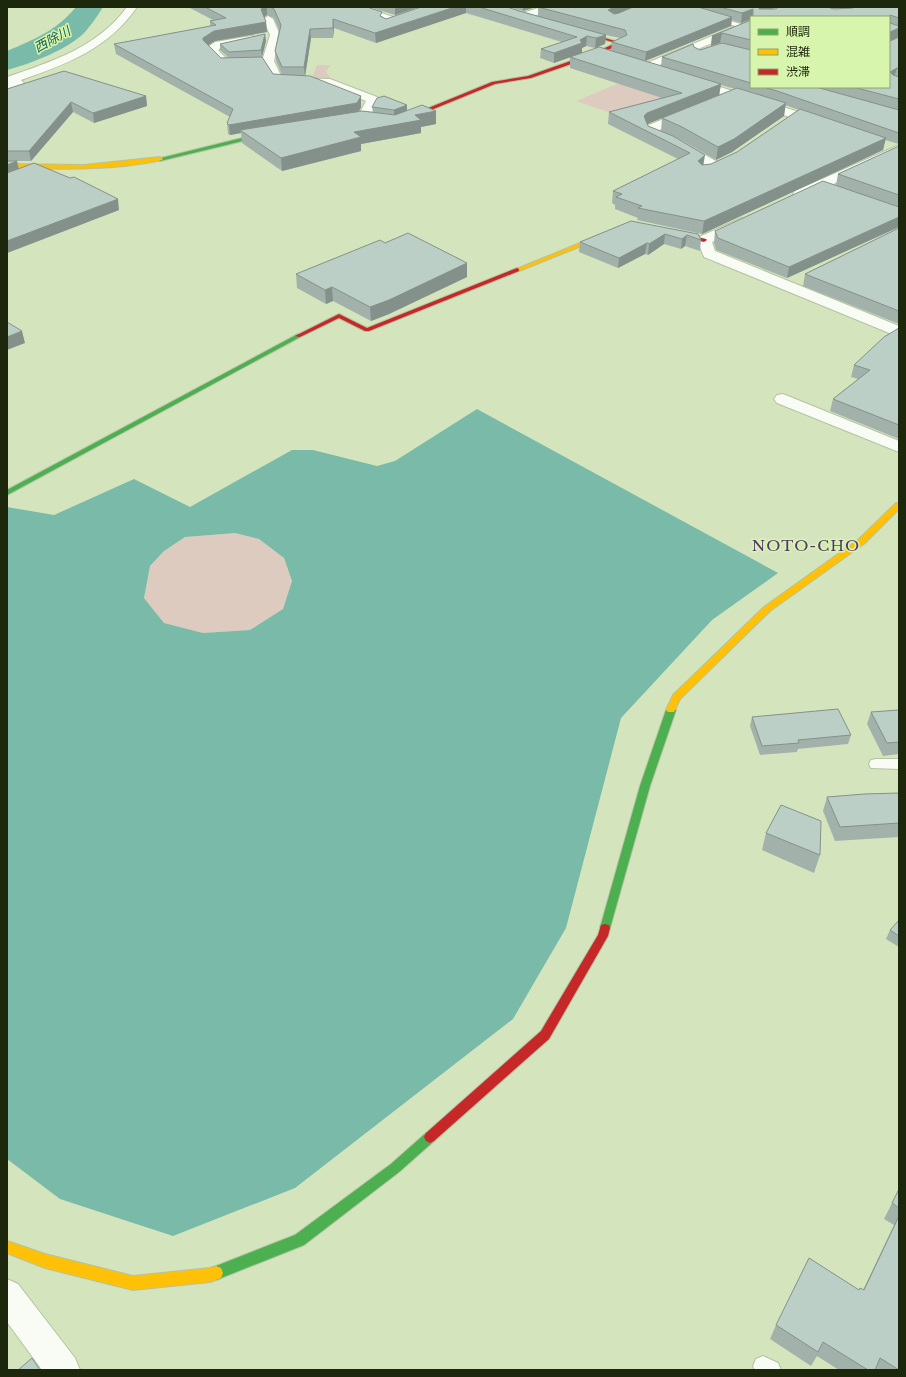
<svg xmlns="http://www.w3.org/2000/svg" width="906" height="1377" font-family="'Libre Baskerville','Noto Sans JP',serif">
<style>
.green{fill:#dccbbe}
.water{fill:#7abaa8;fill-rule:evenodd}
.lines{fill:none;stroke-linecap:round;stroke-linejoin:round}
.river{fill:#7abaa8;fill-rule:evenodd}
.lane-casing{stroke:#b5c2a3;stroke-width:2}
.street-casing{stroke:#b5c2a3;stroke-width:2}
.fast-casing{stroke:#b5c2a3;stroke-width:2}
.slow-casing{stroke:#b5c2a3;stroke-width:2}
.jam-casing{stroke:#b5c2a3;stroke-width:2}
.path{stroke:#d0d5c8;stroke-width:1.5;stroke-dasharray:1 1.5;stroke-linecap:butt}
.lane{fill:#f9fbf5;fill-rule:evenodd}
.street{fill:#f9fbf5;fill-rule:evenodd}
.fast{fill:#4caf50;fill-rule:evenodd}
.slow{fill:#ffc107;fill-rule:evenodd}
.jam{fill:#c62828;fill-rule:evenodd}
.wall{fill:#a2b2ab;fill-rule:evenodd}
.shaded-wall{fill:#84918b}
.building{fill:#bccfc7;stroke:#84918b}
.labels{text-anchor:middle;stroke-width:3;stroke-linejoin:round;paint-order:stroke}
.far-water-label{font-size:13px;font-style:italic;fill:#1a6059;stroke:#d8f5ad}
.neighbourhood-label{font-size:15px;letter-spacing:1px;fill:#533670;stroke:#d8f5ad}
</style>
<rect width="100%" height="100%" fill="#d4e5bd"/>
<path class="green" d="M317,65h14l-5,6 4,7h-18z
M648,71l74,24 -28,12 -27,-9 -44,19 -47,-16z
M235,533l24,6 25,19 8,23 -9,28 -33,21 -47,3 -39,-10 -20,-25 6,-32 14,-15 21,-14z"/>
<path class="water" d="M477,409l301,164 -66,47 -91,98 -55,210 -53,91 -218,169 -122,48 -113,-37 -53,-40v-652l47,8 80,-36 56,28 102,-57h21l64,16 18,-5zM235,533l24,6 25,19 8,23 -9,28 -33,21 -47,3 -39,-10 -20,-25 6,-32 14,-15 21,-14z"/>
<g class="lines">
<path class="river" d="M76,7h27c-5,8 -11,17 -18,25 -16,17 -55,32 -78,38v-19c28,-12 49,-20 69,-44z"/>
<defs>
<path id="lane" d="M714,16l30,9 1,1 -3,2 -30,-9v-2z
M876,759h23v10l-28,-1 -2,-4 2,-4z
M763,1356l15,7 3,7h-26l-2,-4 3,-7z"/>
<path id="street" d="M127,7h10c-29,42 -70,57 -116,73l3,3 -17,10v-16c44,-15 91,-30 120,-70z
M349,7h15l35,12 1,2 -5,3 -4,-1 -41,-14z
M488,7h15l20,6 18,-6h15l-1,2 -32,11 -34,-11z
M268,16l5,3 7,16 -6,26 8,17 48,1 47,18 2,3 -12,21h-8l-2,-3 9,-17 -38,-16 -54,-2 -12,-22 8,-26 -7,-16z
M751,20v7l-101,42 -4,1 -6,-3 2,-2z
M251,36l4,1 1,2 -1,2 -33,6 -4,3 11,11 10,1 2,2 -2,2h-17l-17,-17 10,-7z
M692,78l132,42 2,3 -2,3h-8l-128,-43 -2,-2z
M689,109l6,4 -2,3 -36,15 23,10 41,23 2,3c-5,6 -15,11 -23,9l-2,-3 8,-6 -34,-20 -25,-11 -3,-7 2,-3z
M899,145v9l-94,43h-10l-2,-3 2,-3z
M742,218l5,1 2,3 -2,3 -35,17 3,9 184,75v11l-195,-80 -7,-17 2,-3z
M783,394l116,47v11l-122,-49 -3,-4 3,-4z
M7,1279l11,5 57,74 5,12h-38l-35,-48z"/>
<path id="fast" d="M270,131l3,2 -1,1 -112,27 -3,-2z
M298,334l2,1v2l-293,158v-5z
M671,707l5,3 -26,76 -40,142 -1,3 -4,1 -4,-1 -1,-3 40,-142 26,-76z
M430,1131l4,2 2,4 -2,4 -35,31 -95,73 -88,35 -5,-2 -2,-5 2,-5 84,-33 96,-71 35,-31z"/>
<path id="slow" d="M160,157l3,2 -1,1c-50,11 -104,9 -155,8v-4l77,1z
M607,232l3,2 -1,1 -90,36 -5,-1z
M896,503h3v6l-34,34 -95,68 -90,88 -6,13h-6l-2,-2 7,-15 91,-88 95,-68z
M7,1241l38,13 88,22 77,-8 6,-2 5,2 2,5 -2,5 -11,4 -77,8 -88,-22 -38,-15z"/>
<path id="jam" d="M574,29l48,14 -22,11 -69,24 -36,6 -91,37 -5,-1 93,-38 36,-6 68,-24 20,-9 -42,-12z
M672,231l34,8 1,1 -3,2 -34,-8v-2z
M517,268l2,1v2l-150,60h-4l-26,-13 -39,19 -5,-1 44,-22 28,14z
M605,924l4,1 1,3 -2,8 -59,103 -115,102 -4,2 -4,-2 -2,-4 2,-4 115,-102 57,-96 3,-10z"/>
</defs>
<use href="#lane" class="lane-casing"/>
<use href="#street" class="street-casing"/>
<use href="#fast" class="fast-casing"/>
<use href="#slow" class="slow-casing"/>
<use href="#jam" class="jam-casing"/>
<path class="path" d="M462,12l12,4
M535,34l24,8"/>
<use href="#lane" class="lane"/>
<use href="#street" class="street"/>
<use href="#fast" class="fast"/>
<use href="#slow" class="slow"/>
<use href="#jam" class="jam"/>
</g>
<path class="wall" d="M188,7h179l19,12 35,-12h86l31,9v-9h94l-6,3 7,-3h143l-4,2h3l4,-2h120v137l-14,-4 -2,10 -181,84 -65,-14 1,-2 -23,-9v-4l-3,-2 1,-12 65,-32 -70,-35 1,-12 53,-14 -92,-30v-11l41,-6 1,-9 8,-4 -14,-3 -1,9 -10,4 -9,-2 -4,2v5l-28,10 -14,-5 1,-9 21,-7 -96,-29 -90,30 -42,-15 -1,10h-22l-6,38 56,31 -2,4 14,1 -1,-5 35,-2v6l29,13 -15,3v6l-60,11v7l-79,20 -40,-28 -1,-10 -11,2 -2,-1 -1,-11 3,-6 -114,-63 -2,-10 96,-18v-5l3,-1zM267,15l7,3 5,12 -4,21 1,10 6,14 -9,-1 -11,-17 4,-16 -1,-7 -45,10v6l8,7 -7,1 -13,-13 7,-4 52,-9 -1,-10 -2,-5zM751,17h138v70h-138v-67l-39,16 -1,10 9,-3h2l-22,7 -6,-3 -32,10 -1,9 -16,-5 86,-35 1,-6 9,3 10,-4zM721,85l14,4 -73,29 -1,13 20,9 35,20 16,-8 52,-36 1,-11 14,5 -62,42 -26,12 -7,1 -31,-29 -25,-10 -1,-2 72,-29z
M369,7h50l-24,8z
M508,7h28l-13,4z
M7,89l139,7 1,10 -53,17 -21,-11 -42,49h-22h8l2,7 100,42 -112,43z
M899,146v81l-112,51 -71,-28 -2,-7 1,-12 121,-46 2,-11z
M631,221l67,13 3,6 -1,11 -15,-5 -4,3 -17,-5 -16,11 -3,-1 -27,14 -39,-16 1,-10z
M899,228v96l-96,-38 2,-12z
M385,243l82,34 -78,37 -18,7 -38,-20 -7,3 -29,-16 -1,-14z
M899,327v112l-69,-28 3,-12 25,-20 -7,-2 3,-12z
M899,710v44l-16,2 -16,-32 4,-12z
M752,717l99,18 -3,9 -50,5 -1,3 -37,3 -10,-29z
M899,793v44l-64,4 -12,-30 4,-14z
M766,833l54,22 -6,18 -52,-23z
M899,920v27l-13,-8 4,-9z
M899,1189v181h-60l-22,-14 -6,10 -41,-27 6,-14 83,-35h4l31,-65 -10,-6z"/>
<path class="shaded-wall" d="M264,7h3v8l-5,4 -1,-10z
M395,7h24l-24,8z
M455,7h11v6l-90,30 -1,-10z
M523,7h13l-13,4z
M614,7h18l-24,12v-9z
M760,7h16l-18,9z
M753,9l-1,8h-1v2l-10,4 1,-10z
M732,17l-1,9 -86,35 1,-9z
M333,19l1,9 -1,10z
M266,22l1,10 -52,9 -11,7 -1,-10 11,-7z
M899,28v9l-10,4 1,-9z
M310,29l1,9 -6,39 -1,-10z
M722,33l-2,10 -9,3 1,-10z
M265,34l1,7 -4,16 -1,-7z
M606,35l-1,9 -10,4 1,-10z
M587,36l-1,10 -4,2v5l-28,10v-10z
M897,68l-3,10 -4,-6z
M721,84l-2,11 -74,30 -1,-9 3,-3z
M146,96l1,10 -53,17 -1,-10z
M361,96v11l-3,6 -118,17 1,3 -11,2 -1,-10z
M71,102l2,10 -42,49 -2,-10z
M786,103l-2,13 -52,36 -16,8 2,-13z
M407,105v7l-13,5v-7z
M436,111v13l-15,3v6l-60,11v7l-79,20 -1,-13 73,-26 61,-17z
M886,138l-3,12 -181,84 2,-13z
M705,155l-2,12 -5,-6z
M17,161l2,11 -12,5v-12z
M118,199l1,11 -112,43v-12z
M899,217v10l-112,51 2,-11z
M665,234l-1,10 -16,11 1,-11z
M687,235l-2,11 -4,3 1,-10z
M647,243l-2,11 -27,14 1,-10z
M467,263v14l-78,37 -18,7 -1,-14z
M332,287l1,14 -7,3 -1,-14z
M22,331l3,12 -18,7v-13z"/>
<path class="building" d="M205,7h59l-3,2 5,13 -52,9 -11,7v2l18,18 41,-1 11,17 37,2 51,20 -4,7 -128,22 -2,-2 6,-14 -119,-65 102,-19 -6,-4 16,-3z
M270,7h97l15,5 -2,4 6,3 35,-12h34l-80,26 -42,-14v9l-23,1 -6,38h-22l-7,-16 6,-26 -7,-16z
M479,7h28l12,4 87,24 -10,3 -9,-2 -7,4 2,3 -28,10 -13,-4 36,-12z
M538,7h76l-6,3 6,4 5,-1 14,-6h65l34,10 -86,35 -34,-10 15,-7 -2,-5z
M720,7h40l-1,2h16l4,-2h48l7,2 19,-1v-1h46v11l-9,-3v8l9,3v2l-9,4v9l9,-4v31h-2l-7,4 3,3 6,2v22l-46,-12h36v-70h-136v-8l-11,4z
M751,20v20l-29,-7 -10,3z
M265,34l-4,16 -32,2 -9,-8z
M722,43l29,7v33l-89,-26 31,-13 1,3 6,3z
M599,47l122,37 -74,29 -3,3 4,10 25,10 32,19 -7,6 4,4 9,-1 26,-12 63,-43 86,29 -182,83 -66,-13 4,-2 -26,-9 6,-3 -9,-3 77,-38 -81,-41 73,-19 -112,-36z
M64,71l82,25 -53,17 -22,-11 -42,49h-22v-62z
M763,87h53l83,23v23l-122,-42z
M737,88l49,15 -52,36 -16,8 -36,-20 -20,-9z
M384,96l23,9 -13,5 -22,-3 5,-9z
M422,105l14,6 -21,4 6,5 -67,12 7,5 -80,21 -41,-28 122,-19 33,4z
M899,146v49l-61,-21z
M7,161h10l-10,4z
M34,163l36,15 4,-1 44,22 -111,42v-68z
M823,181l76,26v10l-110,50 -71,-29 -3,-7z
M631,221l67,13 3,6 -14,-5 -5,4 -17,-5 -16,10 -2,-1 -28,15 -39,-16z
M899,228v83l-94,-37z
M408,233l59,30 -78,37 -19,7 -38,-20 -7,3 -29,-16 84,-34 5,3z
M7,322l15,9 -15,6z
M899,328v97l-66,-26 37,-29 -16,-5 30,-28z
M838,709l13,26 -53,5 1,3 -37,3 -10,-29z
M899,710v32l-12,1 -16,-31z
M899,793v30l-59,4 -13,-30 37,-3z
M781,805l40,16 -1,34 -54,-22z
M899,920v16l-9,-6z
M899,1189v19l-7,-5z
M899,1216v154l-19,-12 -5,12h-7l-45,-28 -5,10 -42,-27 33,-67 50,32 1,-2 4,2z
M32,1358l8,12h-22z"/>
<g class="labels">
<g class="far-water-label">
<text transform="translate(52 39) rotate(-29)" y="5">西除川</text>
</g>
<g class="neighbourhood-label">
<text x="806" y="551">NOTO-CHO</text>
</g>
</g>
<rect width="906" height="1377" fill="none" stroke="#1d270b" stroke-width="16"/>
<rect x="750" y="16" width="140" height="72" fill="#d8f5ad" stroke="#8da36c"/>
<rect x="758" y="29" width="20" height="6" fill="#4caf50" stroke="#8da36c"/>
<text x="786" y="36" font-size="12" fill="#1d270b">順調</text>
<rect x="758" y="49" width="20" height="6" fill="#ffc107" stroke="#8da36c"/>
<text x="786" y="56" font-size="12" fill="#1d270b">混雑</text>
<rect x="758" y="69" width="20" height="6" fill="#c62828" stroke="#8da36c"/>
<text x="786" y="76" font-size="12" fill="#1d270b">渋滞</text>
</svg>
